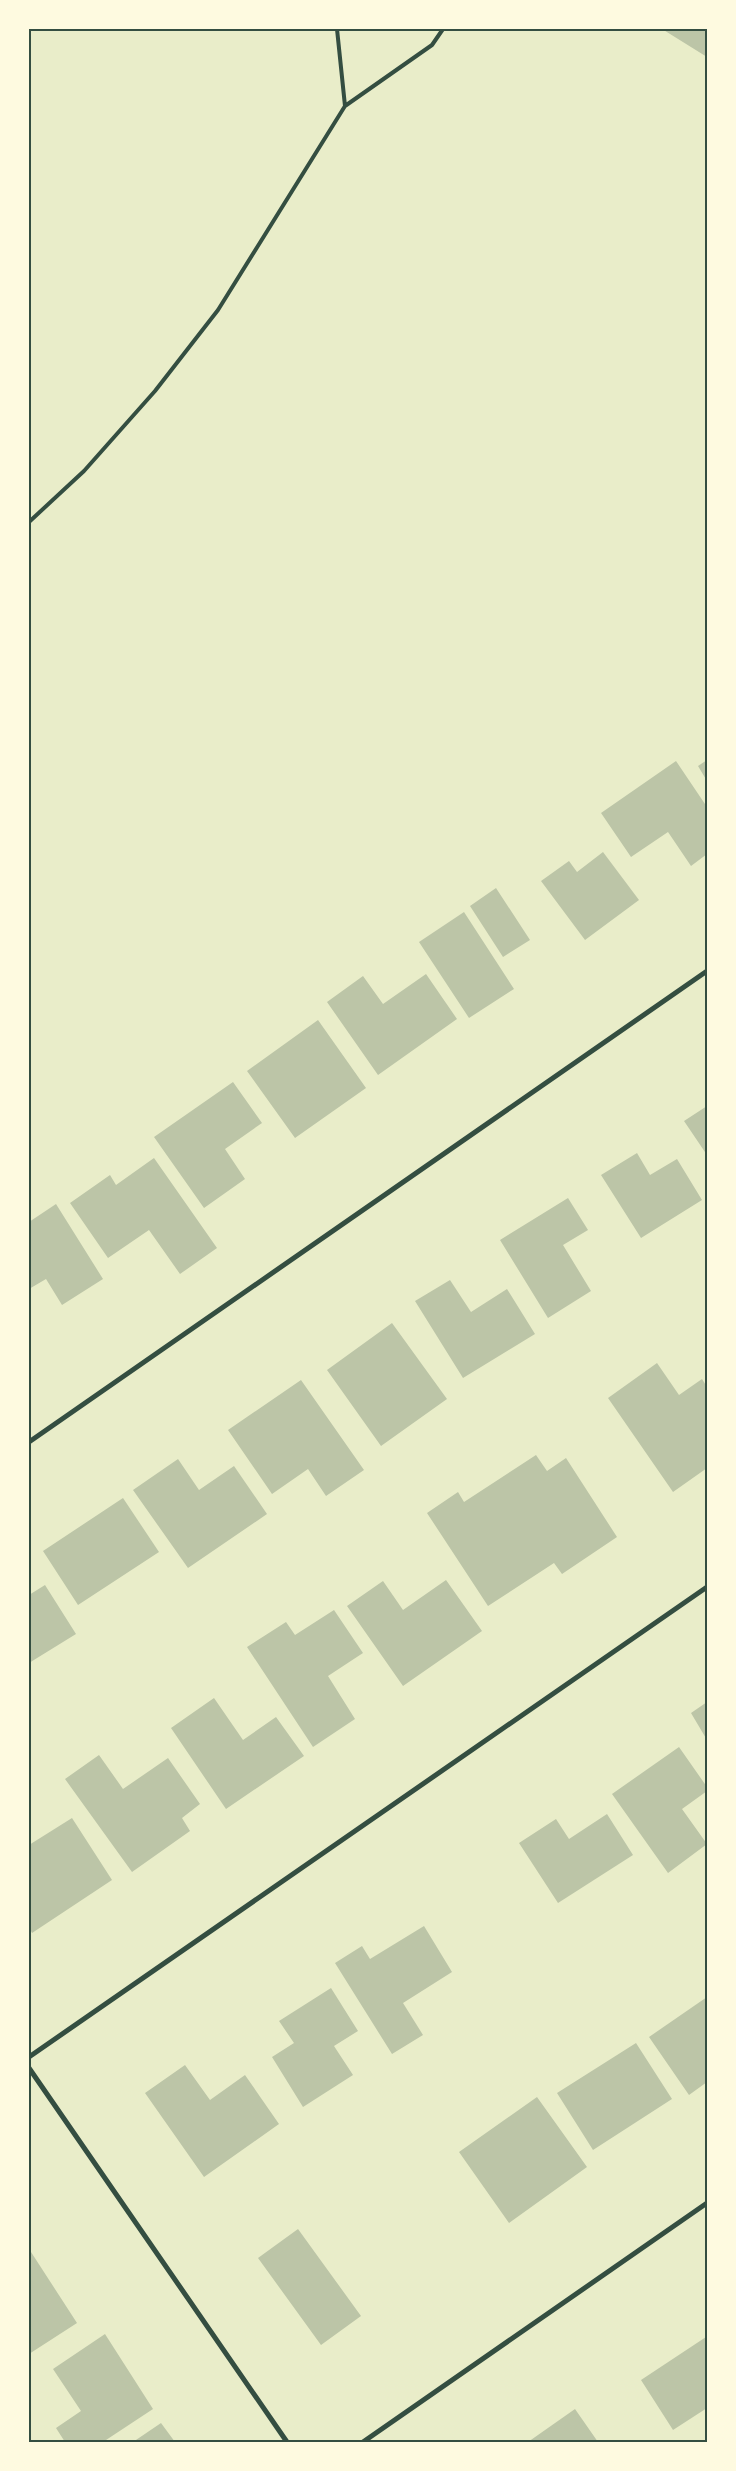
<svg xmlns="http://www.w3.org/2000/svg" width="736" height="2471" font-family="Bitter,serif">
<style>
.building{fill:#bcc5a7}
.lines{fill:none;stroke-linecap:round;stroke-linejoin:round}
.service{stroke:#344e41;stroke-width:4}
.minor{stroke:#344e41;stroke-width:5}
.neatline{fill:none;stroke:#344e41;stroke-width:2}
</style>
<rect width="100%" height="100%" fill="#e9edc9"/>
<path class="building" d="M662,29h45v28z
M707,760v21l-9,-15z
M676,761l31,46v47l-16,12 -23,-34 -37,25 -30,-44z
M603,852l36,48 -54,40 -44,-59 28,-20 8,11z
M496,888l34,52 -27,17 -33,-51z
M464,912l50,77 -45,29 -50,-76z
M426,974l31,45 -79,56 -51,-73 36,-26 20,28z
M318,1020l48,68 -71,50 -48,-67z
M233,1082l29,41 -37,26 20,30 -41,29 -50,-71z
M707,1106v49l-23,-34z
M637,1153l13,22 27,-16 25,41 -61,38 -40,-63z
M154,1158l63,90 -37,26 -31,-44 -41,28 -38,-55 40,-28 6,10z
M568,1198l20,32 -25,15 28,46 -43,27 -48,-78z
M56,1204l47,75 -41,26 -16,-26 -17,10v-67z
M450,1280l21,32 36,-23 28,45 -72,44 -48,-77z
M392,1323l55,76 -66,47 -54,-76z
M657,1363l22,32 23,-16 5,8v81l-34,24 -65,-94z
M301,1380l63,90 -38,26 -18,-27 -36,25 -44,-64z
M536,1455l11,16 19,-13 51,79 -55,37 -8,-11 -66,43 -61,-93 31,-21 6,10z
M178,1459l21,31 35,-24 33,48 -79,54 -55,-78z
M123,1498l36,54 -81,53 -35,-54z
M446,1580l36,51 -79,55 -56,-80 36,-25 20,29z
M45,1585l31,49 -47,29v-68z
M334,1610l29,43 -35,23 27,43 -42,28 -66,-100 39,-25 9,13z
M214,1698l29,42 33,-23 28,39 -78,53 -55,-81z
M707,1702v38l-16,-27z
M679,1747l28,40v4l-25,18 25,35 -39,29 -56,-79z
M99,1755l24,34 45,-31 32,46 -18,14 8,13 -58,41 -67,-93z
M607,1814l26,41 -75,48 -39,-60 37,-24 13,20z
M72,1818l40,62 -80,53 -3,-6v-82z
M424,1926l28,46 -49,31 20,32 -31,19 -57,-91 27,-17 8,13z
M331,1988l27,43 -24,15 19,29 -50,32 -31,-50 22,-14 -15,-22z
M707,1997v85l-18,13 -40,-58z
M636,2043l36,56 -79,51 -36,-57z
M185,2065l25,35 35,-25 34,49 -75,53 -59,-84z
M537,2097l50,70 -78,56 -50,-71z
M298,2229l63,87 -40,29 -63,-87z
M31,2252l46,71 -48,31v-101z
M105,2334l48,75 -50,33h-38l-9,-14 25,-17 -28,-42z
M706,2337l1,71 -34,22 -32,-50z
M575,2409l23,33h-70z
M161,2423l14,19h-42z"/>
<g class="lines">
<path class="service" d="M337,29l8,77
M29,522l55,-51 71,-80 63,-81 127,-204 87,-61 11,-16"/>
<path class="minor" d="M29,1442l678,-471
M29,2057l678,-470
M29,2068l258,374
M363,2442l344,-239"/>
</g>
<rect width="736" height="2471" fill="none" stroke="#fefae0" stroke-width="60"/>
<rect x="30" y="30" width="676" height="2411" class="neatline"/>
</svg>
